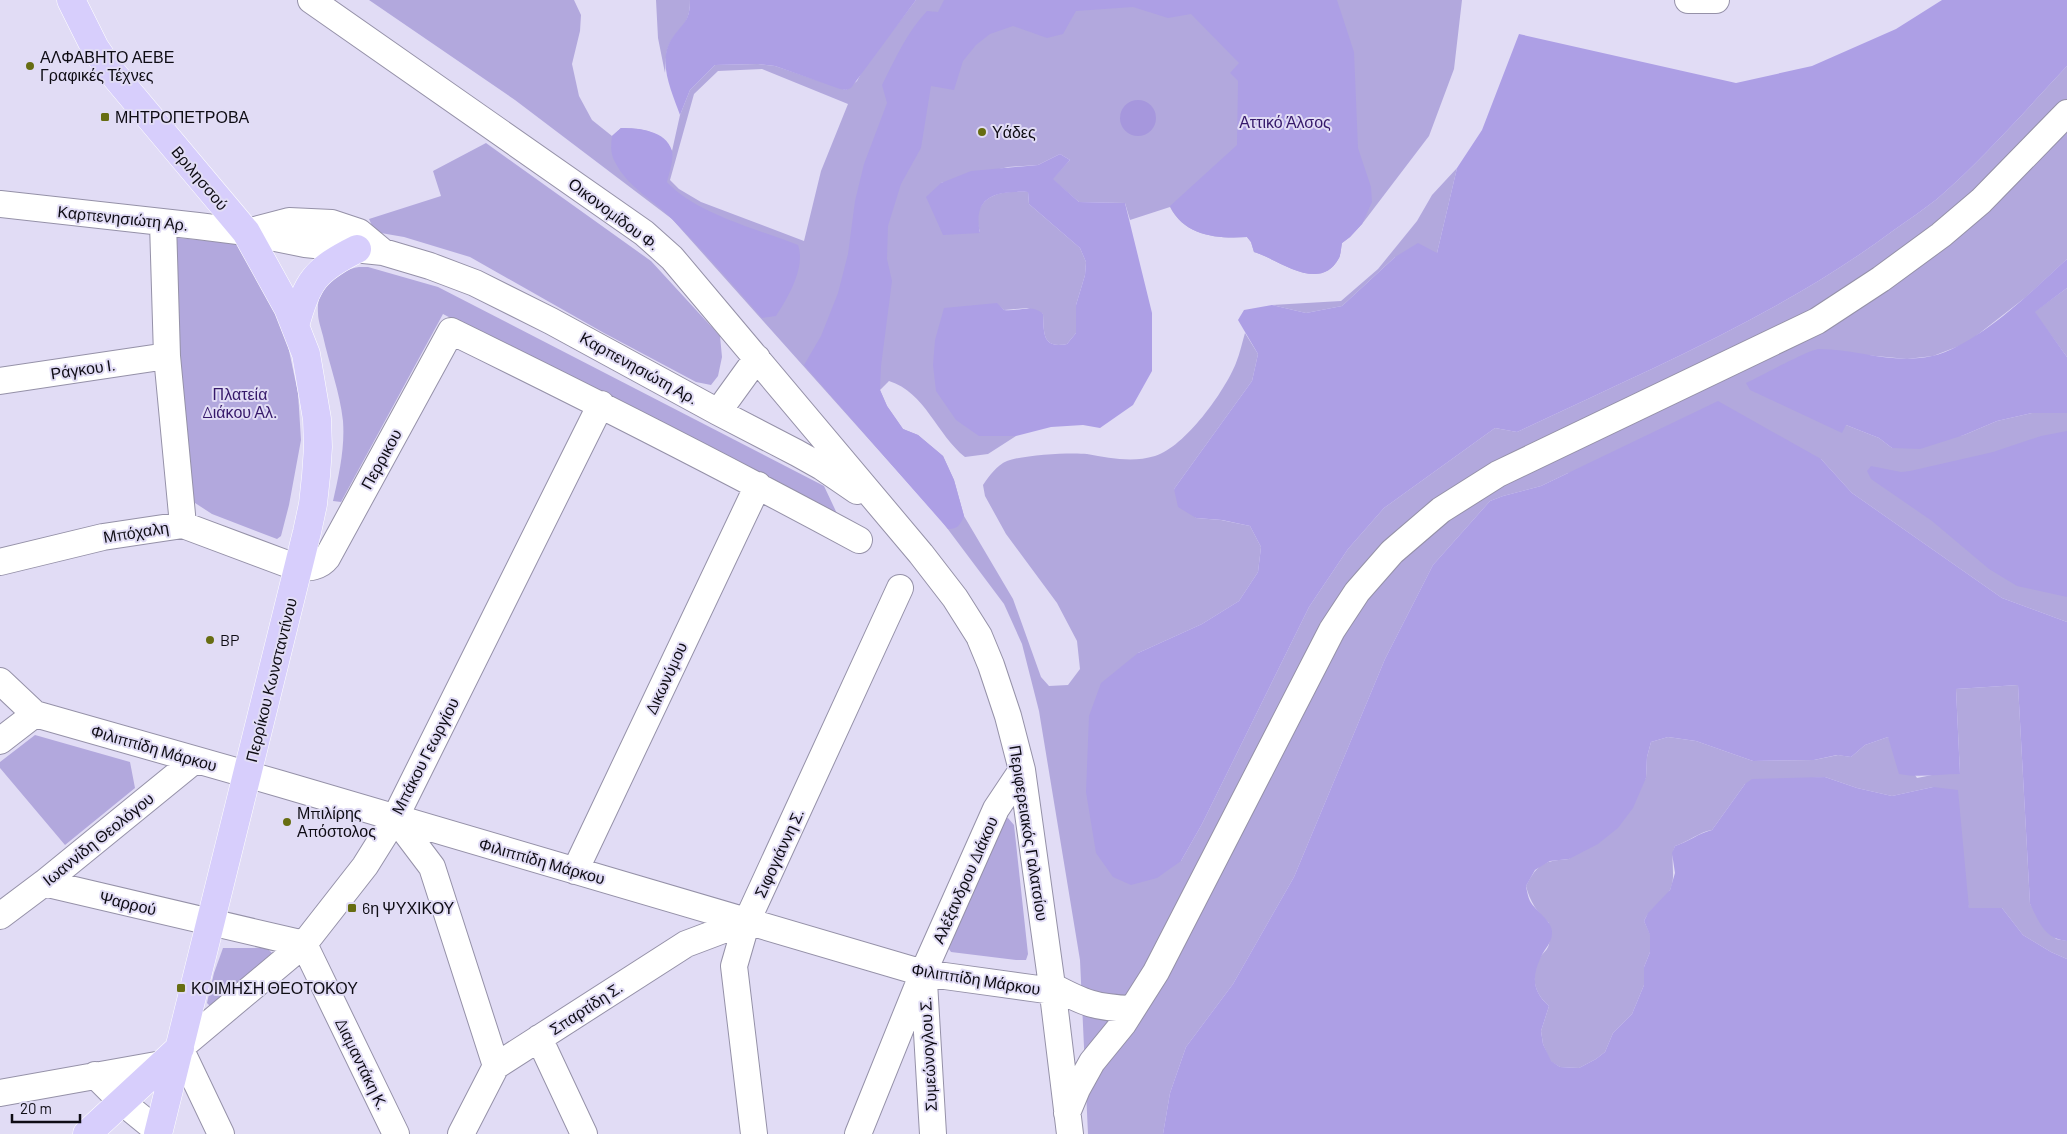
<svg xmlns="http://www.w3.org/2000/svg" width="2067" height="1134" font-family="Barlow,sans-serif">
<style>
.green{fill:#b2a8dd;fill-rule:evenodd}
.forest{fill:#ad9fe5}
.water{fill:#a697dd}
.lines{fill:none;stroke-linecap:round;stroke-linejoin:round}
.minor-casing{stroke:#9591a8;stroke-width:28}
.major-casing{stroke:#fff;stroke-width:29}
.minor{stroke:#fff;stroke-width:26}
.major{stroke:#d7cefc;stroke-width:28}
.poi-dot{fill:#676d12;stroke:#e1dcf5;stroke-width:2}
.labels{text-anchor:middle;stroke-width:4;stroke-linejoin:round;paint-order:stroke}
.poi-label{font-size:16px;fill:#0e0c14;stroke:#e1dcf5;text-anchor:start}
.park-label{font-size:16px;fill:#36196a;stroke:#e1dcf5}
.street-label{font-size:16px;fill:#0e0c14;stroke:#e1dcf5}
</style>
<rect width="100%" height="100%" fill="#e1dcf5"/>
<path class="green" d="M369,0h205l7,15 -1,16 -8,33 7,32 13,24 20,16 9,-8c20,0 41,3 51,23l8,-36 10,-25 25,-25 43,-1 17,2 71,24 11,-9 7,-13 52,-68h546l-8,69 -25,67 -67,88 -12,13 -8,6c-1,4 -1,11 -3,15 -19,36 -61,1 -85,-6l-3,-10 -4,-5c-30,2 -62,-1 -77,-30l-40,13 -5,-17 -46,-1 -27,-23 18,-19 -10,-6 -22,11 -30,2 -67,16 39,50c-1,-5 -3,-11 -3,-15 4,-27 31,-27 51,-26l1,12 51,44 6,14 -1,13 -9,30v28l-9,11c-25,5 -23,-11 -24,-30l-16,-6 -23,2 -6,-5 -19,131h37l-28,18 -23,3c-28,-22 -40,-65 -76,-76l-9,9 7,16 16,23 15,6 25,21 11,24 10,36 49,83 28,78 8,9 19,-1 12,-16 -3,-28 -20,-38 -51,-69 -21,-38 -2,-11c6,-9 14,-20 24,-24 15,-6 64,-9 80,-7 23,4 45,9 68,2 30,-9 70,-65 81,-93 4,-10 6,-20 9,-30l13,21 -6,27 -78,108 22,29 25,2 29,6 11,21 -3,25 -19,29 -37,23 -64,29 43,208 21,-37 107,-217 39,-58 36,-41 111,-80 22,4c128,-61 262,-116 377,-202 14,-10 29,-20 43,-31 46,-40 88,-88 130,-133v193l-41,38 -59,46 -34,13 -26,3 -42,-4 -19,70 33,13 13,10 72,-13 33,-14 35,-8h35v209l-65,-24 -150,-105 -31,-34 -253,14 -27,13 -38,10 -13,5 -57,64 -48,94 -91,218 -61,107 -47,63 -16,46 -7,41h-75l-8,-174 -41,-249 -17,-67 -18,-40 -63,-84 -269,-301 -157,-119zM762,69l86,35 -27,67 -17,70 -103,-39 -22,-13 -9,-9 24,-86 24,-23z
M656,0h34c0,28 -12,26 -21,45 -4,8 -3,19 -4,28l-7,-35z
M486,143l165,118 69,75 2,21 -4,19 -7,9 -15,-3 -92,-49 -134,-76 -66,-20 -29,-5 -6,-13 72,-23 -8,-25z
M1457,168l-20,85 -42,4 -53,49 -36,7 -34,-8 69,-4 37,-32 39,-48 15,-26z
M168,237l72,7 44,83 14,66 3,47 -12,65 -8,31 -4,3 -65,-25 -20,-13z
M359,267h9l70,20 386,199 17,36 -398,-208 -102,188 -8,-1c6,-26 12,-53 10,-80 -3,-29 -14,-57 -20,-85 -2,-8 -5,-16 -5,-23 -2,-26 17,-42 41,-46z
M2067,288v69l-33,-45z
M2018,685l12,219 26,35 11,2v18l-16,-7 -28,-17 -21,-27h-33l-36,-121 -41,9 -35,-8 -32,-11 -80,7 -33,46c-13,2 -24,12 -37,16 -6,15 2,29 -5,44 -7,13 -21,18 -26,31l6,13v18l-6,15v18l-12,29 -19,19 -8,19 -9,7 -17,9 -19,-1 -10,-6 -7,-17 -2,-13 8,-25c-16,-14 -19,-31 -8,-50 2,-3 6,-6 7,-9 3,-6 1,-18 1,-24 -12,-11 -19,-21 -23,-37 12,-23 18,-25 43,-27l77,-81 1,-21 4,-15 17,-5 28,4 57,20 61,-1 24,-5 13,2 14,-12 23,-8 29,41 20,-4h23l-4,-85z
M35,735l95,27 5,26 -70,57 -65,-77v-6z
M1008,818l6,7 14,129 -2,6h-10l-65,-8 -4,-6 52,-126z
M223,948h44l5,5 -61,54 -4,-4 7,-30z"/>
<path class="forest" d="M690,0h226l-65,88 -5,2 -6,-1 -65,-23 -17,-2 -43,1 -25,25 -10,25c-8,-23 -24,-55 -7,-78 11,-15 17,-16 17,-37z
M944,0h393l17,52 4,96 13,39 1,15 -10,22 -12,13 -8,6c-1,4 -1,11 -3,15 -19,36 -61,1 -85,-6l-3,-10 -4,-5c-30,2 -63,-1 -77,-31l67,-61 1,-64 -8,-8 9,-10 -48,-49 -23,4 -35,-11 -57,4 -13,23 -16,4 -34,-12 -23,8 -14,11 -13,16 -9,29 -23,-4 -10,62 -20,36 -13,42 -1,33 5,22 -11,85 -1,24 7,16 16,23 15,6 25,21 11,24 10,36c-4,9 -6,13 -16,13l-144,-164 17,-29 17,-43 10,-39 7,-53 9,-37 23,-61 -5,-18c13,-26 25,-53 45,-74l11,1z
M1942,0h125v66c-42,45 -84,93 -130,133 -14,11 -29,21 -43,31 -115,86 -249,141 -377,202l-22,-4 -111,80 -36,41 -39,58 -107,217 -21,37 -24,17 -26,7 -18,-8 -17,-24 -10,-61 3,-76 12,-33 37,-30 64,-29 37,-23 19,-29 3,-25 -11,-21 -28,-6 -26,-2 -18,-11 -4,-18 78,-108 6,-27 -20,-34 6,-10 28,-5 34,8 36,-7 53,-49 23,-14 19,10 20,-85 25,-38 37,-96 217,49 76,-17 84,-37z
M621,128c17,0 45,2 51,23 2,9 -3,22 -5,31 29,32 91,47 131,63 8,22 -10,53 -22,71l-14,2c-29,-33 -58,-66 -88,-97 -20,-21 -46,-33 -59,-59 -5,-9 -4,-17 -3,-26z
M1060,154l10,6 -17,19 26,23 46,1 27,110v58l-19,34 -33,23 -17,-3 -32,2 -35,9h-37l-23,-16 -20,-29 -3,-26 2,-25 9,-32 53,-5 7,7c14,2 28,-7 39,4 1,19 -1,35 24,30l9,-11v-28l9,-30 1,-13 -6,-14 -51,-44 -1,-12c-31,-1 -56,3 -48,41l-37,2 -17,-38 15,-14 30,-12 67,-6z
M2067,259v29l-32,24 32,45v56h-35l-35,8 -33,14 -44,14 -28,-1 -13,-10 -33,-13 -4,8 -92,-43 -4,-7c13,-6 64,-34 73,-34 38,0 74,16 113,7 46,-11 100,-65 135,-97z
M1718,401l103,58 31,34 150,105 65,24v319c-23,-3 -27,-18 -37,-37l-12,-219 -62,4 4,85c-22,0 -40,4 -61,0l-11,-37 -23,8 -14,12 -14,-2 -23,5 -61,1 -57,-20 -28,-4 -17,5 -4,15 -1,21 -13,30 -15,20 -20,16 -29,15 -19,2 -15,9 -9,16c1,5 2,11 4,15 6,11 23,20 22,32 0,10 -7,15 -11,24 -10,20 -8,35 8,49l-8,25 2,13 8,17 9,6 19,1 17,-9 9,-7 8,-19 19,-19 12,-29v-18l6,-15v-17l-6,-14 4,-8 22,-23 5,-17 -3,-20 3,-7c13,-4 24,-13 37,-16l33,-46 7,-5 73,-2 32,11 35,8 41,-9 25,3 11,118h33l21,27 28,17 16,7v175h-904l7,-41 16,-46 47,-63 61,-107 91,-218 48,-94 57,-64 13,-5 38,-10z
M2067,431v166l-50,-11 -28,-17 -57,-48 -61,-42 -4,-8 4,-5 30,6 9,-1 83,-19 48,-16z"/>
<path class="water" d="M1120 118a18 18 0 1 1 36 0a18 18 0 1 1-36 0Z"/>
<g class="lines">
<defs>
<path id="minor" d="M311,0l333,233 28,25 249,296 34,44 24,38 12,29 17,51 14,54 30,216 18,148
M1688,0h28
M0,204l198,22 48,6 59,12 78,8 47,14 45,17 76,38 167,91 79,41 25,14 35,24
M163,223l4,133 16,169
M251,231l38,-10 43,2 27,9 24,20
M0,381l167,-25
M718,412l39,-54
M0,562l103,-25 80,-12 115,43c11,0 22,-1 29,-10l124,-227c137,67 273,136 408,209
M0,681l35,33 246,70 642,189 130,18
M0,741l35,-27
M395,818l37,49 64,199
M575,871l183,-386
M44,883l260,61
M0,916l44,-33 151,-123
M304,944l92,190
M924,982l9,152
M1052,986c32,17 44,22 80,23
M539,1038l45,96
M95,1075l27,27 37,30
M0,1093l162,-29
M1067,1113l10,-24 15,-27 31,-38 33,-52 176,-342 25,-38 35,-40 49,-42 57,-36 319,-153 64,-42 60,-44 40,-34 86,-88
M221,1134l-41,-86 124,-104 61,-78 30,-48 206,-414
M461,1134l35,-68 190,-122 61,-23
M754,1134l-20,-168 13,-45 153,-333
M858,1134l65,-161 73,-164 26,-39"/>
<path id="major" d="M71,0l24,48 15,22 136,162 42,76 18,46 11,65 1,28 -2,29 -3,28 -6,28 -149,602
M295,326c12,-45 20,-56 62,-77
M87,1134l93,-86"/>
</defs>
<use href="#minor" class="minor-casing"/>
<use href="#major" class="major-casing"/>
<use href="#minor" class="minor"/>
<use href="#major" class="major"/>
</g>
<g class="poi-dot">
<circle cx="30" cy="66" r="5"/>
<rect x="100" y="112" width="10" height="10" rx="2.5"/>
<circle cx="982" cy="132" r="5"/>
<circle cx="210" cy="640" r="5"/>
<circle cx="287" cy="822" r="5"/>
<rect x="347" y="903" width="10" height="10" rx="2.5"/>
<rect x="176" y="983" width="10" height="10" rx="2.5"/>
</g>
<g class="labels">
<g class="poi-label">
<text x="40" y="63">ΑΛΦΑΒΗΤΟ ΑΕΒΕ<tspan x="40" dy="18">Γραφικές Τέχνες</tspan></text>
<text x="115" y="123">ΜΗΤΡΟΠΕΤΡΟΒΑ</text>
<text x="992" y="138">Υάδες</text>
<text x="220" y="646">BP</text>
<text x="297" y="819">Μπιλίρης<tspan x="297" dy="18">Απόστολος</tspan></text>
<text x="362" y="914">6η ΨΥΧΙΚΟΥ</text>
<text x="191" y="994">ΚΟΙΜΗΣΗ ΘΕΟΤΟΚΟΥ</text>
</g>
<g class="park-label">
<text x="1285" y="128">Αττικό Άλσος</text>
<text x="240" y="400">Πλατεία<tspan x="240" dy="18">Διάκου Αλ.</tspan></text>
</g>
<g class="street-label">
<text transform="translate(200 178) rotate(50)" y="6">Βριλησσού</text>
<text transform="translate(614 214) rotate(37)" y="6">Οικονομίδου Φ.</text>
<text transform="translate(123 218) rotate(6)" y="6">Καρπενησιώτη Αρ.</text>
<text transform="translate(639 368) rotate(29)" y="6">Καρπενησιώτη Αρ.</text>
<text transform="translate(83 369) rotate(-8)" y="6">Ράγκου Ι.</text>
<text transform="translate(381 459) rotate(-61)" y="6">Περρικου</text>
<text transform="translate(136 532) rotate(-9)" y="6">Μπόχαλη</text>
<text transform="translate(666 678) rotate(-65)" y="6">Δικωνύμου</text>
<text transform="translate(271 680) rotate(-76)" y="6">Περρίκου Κωνσταντίνου</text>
<text transform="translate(154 748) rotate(16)" y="6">Φιλιππίδη Μάρκου</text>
<text transform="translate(425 756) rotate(-63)" y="6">Μπάκου Γεωργίου</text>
<text transform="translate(1029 833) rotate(81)" y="6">Περιφερειακός Γαλατσίου</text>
<text transform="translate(98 839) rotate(-39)" y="6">Ιωαννίδη Θεολόγου</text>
<text transform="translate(779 853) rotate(-65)" y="6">Σιφογιάννη Σ.</text>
<text transform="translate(542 861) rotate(16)" y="6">Φιλιππίδη Μάρκου</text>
<text transform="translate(965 880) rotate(-66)" y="6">Αλέξανδρου Διάκου</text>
<text transform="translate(128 903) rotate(13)" y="6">Ψαρρού</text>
<text transform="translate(976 979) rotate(9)" y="6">Φιλιππίδη Μάρκου</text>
<text transform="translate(586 1008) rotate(-33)" y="6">Σπαρτίδη Σ.</text>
<text transform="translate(928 1054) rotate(-93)" y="6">Συμεώνογλου Σ.</text>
<text transform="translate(362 1064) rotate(64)" y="6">Διαμαντάκη Κ.</text>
</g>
</g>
<path d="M12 1114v8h68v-8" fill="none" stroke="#0e0c14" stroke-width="2.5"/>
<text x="20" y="1114" font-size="15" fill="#0e0c14" stroke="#e1dcf5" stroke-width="4" paint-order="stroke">20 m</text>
</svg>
